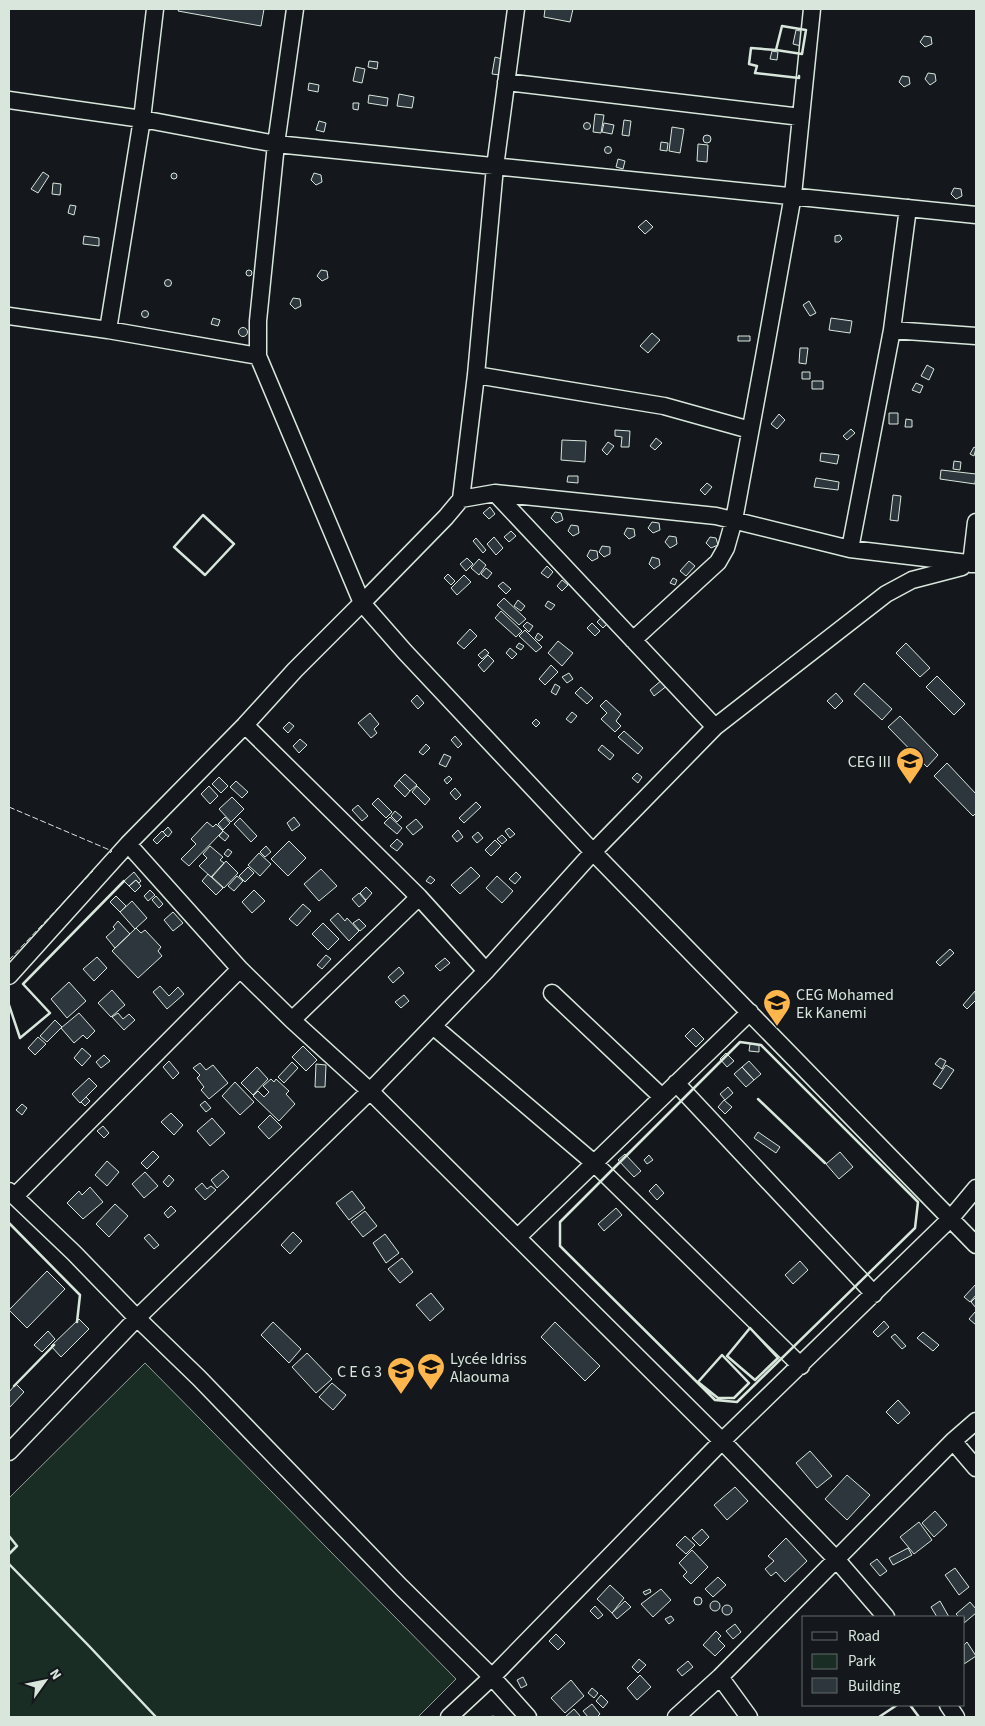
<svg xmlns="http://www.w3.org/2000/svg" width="985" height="1726" font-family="'Source Sans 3',sans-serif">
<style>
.green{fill:#1a2d24;stroke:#939e99}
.building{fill:#2c363c;stroke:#d8e6dc}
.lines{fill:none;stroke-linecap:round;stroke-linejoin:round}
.minor-casing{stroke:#d8e6dc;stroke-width:19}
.minor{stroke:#14181c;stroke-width:16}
.fence{stroke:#d8e6dc;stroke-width:1;stroke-dasharray:6 2.5;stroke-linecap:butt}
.wall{stroke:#d8e6dc;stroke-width:2.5}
.labels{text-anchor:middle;stroke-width:4;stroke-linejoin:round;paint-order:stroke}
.poi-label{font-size:16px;fill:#d8e6dc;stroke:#14181c;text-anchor:end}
</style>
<rect width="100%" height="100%" fill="#14181c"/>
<path class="green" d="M145,1363l311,316 -38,38h-409v-219z"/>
<path class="building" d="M179,9h85l-3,17 -83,-15z
M545,9h28l-3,13 -26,-5z
M796,30l8,2 -3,14 -8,-2z
M924,36l7,1 1,7 -7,3 -5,-5z
M772,51l6,1 -1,8 -7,-1z
M495,57l7,2 -2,16 -8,-1z
M369,61l9,1 -1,7 -9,-2z
M356,67l9,2 -3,14 -9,-2z
M928,73l7,1 1,7 -6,4 -5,-6z
M902,76l7,1 1,7 -6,3 -5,-5z
M309,83l10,2 -1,7 -10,-2z
M399,94l15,3 -2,11 -15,-2z
M369,95l19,3 -1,8 -19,-3z
M353,103h6l-1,7 -5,-1z
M595,114l9,1 -3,18 -8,-1z
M624,120l7,1 -2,15 -7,-1z
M319,121l7,2 -2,9 -8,-2z
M583.5 126a3.5 3.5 0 1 1 7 0a3.5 3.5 0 1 1-7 0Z
M604,123l10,2 -2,9 -10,-2z
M672,127l12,2 -4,24 -11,-2z
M703 139a4 4 0 1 1 8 0a4 4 0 1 1-8 0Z
M661,142l7,1 -1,8 -7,-1z
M698,144l10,1 -1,17 -10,-1z
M604.5 150a3.5 3.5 0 1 1 7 0a3.5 3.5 0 1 1-7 0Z
M618,159l7,2 -2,8 -7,-2z
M43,172l6,4 -11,17 -7,-4z
M171 176a3 3 0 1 1 6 0a3 3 0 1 1-6 0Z
M314,173l7,2 1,7 -6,3 -5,-5z
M53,183l8,1 -1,11 -8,-1z
M954,188l7,1 1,7 -6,3 -5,-5z
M70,205l6,1 -2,9 -6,-2z
M646,220l7,7 -8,7 -7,-7z
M840,235l2,4 -3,3h-4v-6z
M84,236l15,2v8l-16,-2z
M246 273a3 3 0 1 1 6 0a3 3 0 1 1-6 0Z
M321,270l6,1 1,7 -6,3 -5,-5z
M164.5 283a3.5 3.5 0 1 1 7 0a3.5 3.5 0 1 1-7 0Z
M293,298l7,1 1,7 -6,3 -5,-5z
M809,301l7,12 -6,3 -7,-11z
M141.5 314a3.5 3.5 0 1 1 7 0a3.5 3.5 0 1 1-7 0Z
M213,318l7,2 -2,6 -7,-2z
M831,318l21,3 -2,12 -21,-3z
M238.5 332a4.5 4.5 0 1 1 9 0a4.5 4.5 0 1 1-9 0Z
M652,333l8,7 -12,13 -8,-7z
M738,336h12v5h-12z
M800,348h8l-2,16 -7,-1z
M927,365l7,4 -5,11 -8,-4z
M802,372h8v7h-8z
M812,381h11v8h-11z
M916,383l7,3 -3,7 -8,-3z
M889,413h9v11h-9z
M779,414l6,6 -8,9 -6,-5z
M906,419l6,1v7h-7z
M851,429l4,4 -8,7 -4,-4z
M615,430l15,1 -1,16h-8l1,-10 -7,-1z
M656,438l6,5 -7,7 -5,-4z
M562,440l24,1 -1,21 -24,-2z
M608,442l6,4 -7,9 -5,-5z
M974,447l2,1 -2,8 -4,-2z
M821,453l18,2 -2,9 -17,-3z
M954,461l7,1 -1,8 -7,-1z
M941,470l35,4 -1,10 -35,-5z
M568,476h10v7l-11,-1z
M816,478l23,4 -1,8 -24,-3z
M707,483l5,4 -7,8 -5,-5z
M893,495l8,1 -3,25 -8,-1z
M490,507l5,7 -6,5 -6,-6z
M555,512l6,1 2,7 -7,3 -5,-5z
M652,522l7,1 1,7 -7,3 -5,-5z
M571,525l7,1 1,7 -6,3 -5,-5z
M627,528l7,1 1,7 -6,3 -5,-5z
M511,531l5,5 -7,6 -5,-5z
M669,536l7,1 1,7 -7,4 -5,-6z
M494,537l9,11 -7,7 -9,-11z
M710,537l6,1 2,7 -7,3 -5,-5z
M476,538l10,12 -3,3 -10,-12z
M602,546l8,1v7l-6,3 -5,-5z
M590,550l7,1 1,7 -6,3 -5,-5z
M652,557l7,2 1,6 -6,4 -5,-5z
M467,558l6,6 -7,7 -6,-7z
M479,559l7,6 -7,10 -8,-7z
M689,561l6,5 -9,10 -6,-5z
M547,566l6,6 -5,6 -7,-5z
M486,568l6,5 -5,6 -6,-5z
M448,574l7,7 -4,4 -7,-7z
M464,575l7,7 -14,13 -6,-7z
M673,578l4,2 -2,5 -5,-2z
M562,580l6,5 -6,6 -5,-5z
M503,582l8,7 -5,5 -8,-8z
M504,598l22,21 -7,6 -22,-20z
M518,600l7,6 -4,5 -7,-5z
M548,601l7,4 -4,5 -6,-4z
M501,611l21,20 -6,6 -21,-19z
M602,617l6,6 -5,5 -6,-6z
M527,622l6,4 -4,6 -6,-6z
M592,623l8,8 -5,5 -8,-8z
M470,629l7,7 -13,13 -7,-6z
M525,630l17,17 -6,5 -17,-16z
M538,633l5,4 -4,4 -4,-3z
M558,641l15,12 -11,13 -14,-13z
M519,643l5,3 -3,4 -5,-3z
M906,643l24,25 -10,9 -24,-24z
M510,648l7,6 -5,5 -6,-6z
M485,649l4,4 -7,6 -4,-4z
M488,655l6,6 -10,11 -6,-7z
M551,665l7,7 -13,13 -6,-6z
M569,673l4,6 -6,4 -5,-6z
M937,676l28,28 -11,11 -28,-28z
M663,679l5,6 -14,11 -4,-6z
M864,683l28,26 -10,11 -28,-26z
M555,684l5,3 -4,8 -5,-3z
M581,687l12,11 -6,6 -12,-11z
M836,693l7,8 -8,8 -8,-8z
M417,695l7,8 -6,6 -7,-8z
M606,700l15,14 -5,7 5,5 -6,6 -14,-13 6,-6 -7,-7z
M572,712l5,4 -6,7 -5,-4z
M370,713l9,11 -5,5 3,4 -6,5 -13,-15z
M900,716l38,39 -11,12 -39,-40z
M536,719l4,4 -4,4 -4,-4z
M289,722l5,4 -6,7 -5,-5z
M624,731l19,17 -5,6 -20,-17z
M455,736l7,8 -4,4 -7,-8z
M300,739l7,6 -8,8 -6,-7z
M426,744l4,4 -7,7 -4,-3z
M602,745l12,10 -4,5 -12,-10z
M444,754l7,3 -5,10 -7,-3z
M947,763l29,31v19l-3,3 -39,-40z
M637,773l5,4 -4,6 -6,-5z
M405,774l12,11 -7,6 -11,-11z
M449,776l3,3 -5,5 -3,-4z
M219,777l9,9 -7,7 -9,-9z
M399,780l11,11 -5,6 -11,-11z
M236,781l12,11 -6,6 -12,-11z
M209,786l9,10 -8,8 -9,-10z
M417,786l13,13 -5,6 -13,-13z
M455,788l6,7 -5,5 -6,-7z
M232,797l12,12 -13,13 -12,-13z
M378,798l14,14 -6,6 -14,-14z
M476,802l5,5 -17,16 -5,-5z
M358,805l10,11 -6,5 -10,-11z
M395,811l7,6 -5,5 -6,-6z
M225,817l5,6 -7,7 -5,-6z
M294,817l6,8 -8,6 -5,-8z
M390,817l12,11 -5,6 -13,-11z
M240,818l17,18 -6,6 -17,-18z
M416,819l7,8 -10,8 -7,-8z
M207,822l6,5 3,-3 7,7 -34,35 -8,-7 15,-15 -5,-5z
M168,827l4,5 -4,5 -5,-5z
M509,828l6,6 -5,4 -5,-7z
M458,830l5,7 -6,5 -5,-6z
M162,831l4,4 -9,9 -4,-4z
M223,831l6,5 -4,5 -6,-5z
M478,832l5,6 -6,5 -5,-6z
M502,835l5,5 -5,4 -5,-5z
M397,839l6,5 -6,7 -7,-5z
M495,840l6,6 -10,10 -6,-6z
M289,841l17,17 -18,18 -17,-17z
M210,846l13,11 -3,3 4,3 -13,14 -12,-11 8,-8 -4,-4z
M266,846l5,6 -6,5 -5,-5z
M228,849l4,3 -4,5 -4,-3z
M259,853l12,11 -11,12 -12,-11z
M226,861l12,12 -14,15 -12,-11z
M248,867l6,6 -9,9 -6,-6z
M471,867l9,9 -20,18 -9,-9z
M321,869l16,17 -18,15 -15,-17z
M134,872l7,9 -2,2 -3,-3 -7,6 -5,-5z
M516,872l5,5 -6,7 -6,-5z
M208,874l15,14 -7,7 -14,-14z
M237,876l6,5 -9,10 -6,-5z
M430,876l5,4 -4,4 -5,-3z
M497,876l16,15 -11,12 -16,-15z
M136,880l5,6 -6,6 -6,-6z
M366,887l6,6 -6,7 -6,-7z
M150,890l5,5 -7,6 -4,-5z
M254,890l11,11 -13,12 -10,-11z
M359,893l7,8 -7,6 -7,-8z
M116,896l10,10 -6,6 -10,-10z
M156,896l7,8 -4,4 -7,-8z
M132,901l15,17 -12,11 -15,-17z
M303,904l8,7 -14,15 -8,-7z
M173,912l10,11 -10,8 -9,-11z
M338,913l7,8 2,-3 12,13 -10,10 -19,-21z
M359,919l7,7 -6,5 -7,-8z
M118,921l12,13 -15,14 -9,-11 9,-8 -2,-2z
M323,923l16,16 -11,11 -16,-16z
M136,928l5,5 4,-3 16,17 -3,4 4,5 -24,22 -26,-27z
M950,949l4,4 -14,13 -4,-4z
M326,955l5,4 -9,10 -5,-4z
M97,957l10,11 -13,13 -11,-12z
M445,958l5,5 -10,8 -5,-5z
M399,967l5,6 -11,10 -5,-6z
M69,982l17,19 -19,17 -16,-19z
M160,986l9,10 9,-9 6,7 -17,15 -14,-17z
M112,990l13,15 -14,12 -13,-14z
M975,991l1,9 -9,9 -4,-4z
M404,995l5,6 -8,7 -6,-6z
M79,1013l16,18 -8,8 -4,-4 -9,8 -13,-15z
M118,1013l5,6 6,-5 6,6 -11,10 -12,-13z
M55,1020l7,7 -15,15 -7,-6z
M693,1028l11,11 -8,8 -11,-11z
M38,1037l8,7 -11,11 -7,-7z
M750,1044l9,1v7l-10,-1z
M303,1046l14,14 -11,11 -14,-14z
M82,1048l9,8 -9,10 -8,-8z
M726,1053l8,8 -7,6 -7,-8z
M104,1055l6,6 -9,7 -5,-6z
M940,1058l6,3 -4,8 -7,-5z
M169,1061l10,12 -6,6 -10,-12z
M749,1061l12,13 -7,6 -12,-13z
M292,1062l6,6 -14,15 -6,-6z
M200,1063l6,7 7,-5 15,18 -19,16 -8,-9 3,-3 -7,-9 3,-3 -7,-7z
M316,1064l10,1 -1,22h-10z
M946,1065l8,5 -13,19 -8,-5z
M257,1067l11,12 -15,16 -12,-12z
M742,1067l12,13 -8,7 -12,-13z
M89,1078l8,8 -17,17 -8,-9z
M271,1079l3,3 2,-3 13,12 -3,3 9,10 -16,17 -26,-25 5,-5 6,6 5,-5 -6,-6z
M235,1082l19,20 -14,13 -18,-19z
M728,1087l5,6 -8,7 -5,-6z
M86,1097l4,4 -5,5 -4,-4z
M724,1100l8,7 -7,7 -7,-7z
M205,1101l6,7 -5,4 -6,-7z
M22,1104l5,4 -5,7 -6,-5z
M171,1113l12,12 -9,10 -13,-13z
M270,1115l12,12 -13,12 -11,-12z
M212,1118l13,15 -15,13 -13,-15z
M103,1126l6,7 -5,5 -7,-7z
M758,1132l22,15 -4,6 -22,-15z
M153,1151l6,6 -12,12 -6,-6z
M840,1152l13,15 -14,12 -13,-15z
M625,1154l16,17 -7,6 -16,-17z
M649,1155l4,5 -6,4 -3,-4z
M107,1161l12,11 -12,14 -12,-11z
M223,1170l6,7 -12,11 -6,-8z
M145,1172l13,14 -14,12 -12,-14z
M169,1175l5,5 -6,7 -5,-5z
M202,1183l5,6 4,-3 5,4 -11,10 -10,-11z
M656,1184l8,9 -7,7 -8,-9z
M90,1187l13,15 -20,17 -16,-16 12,-12 3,4z
M352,1191l13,17 -16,12 -13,-17z
M115,1204l13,12 -19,21 -13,-13z
M171,1206l5,5 -8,7 -4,-5z
M616,1208l6,7 -18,16 -6,-7z
M365,1211l12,15 -14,11 -12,-15z
M293,1232l9,9 -12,13 -9,-9z
M149,1234l10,11 -5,4 -10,-11z
M385,1234l14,19 -13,10 -13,-20z
M402,1258l11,14 -13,11 -12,-14z
M800,1261l8,9 -15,14 -8,-9z
M47,1271l18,18 -38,39 -18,-18z
M976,1284v11l-6,7 -6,-5z
M431,1293l13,16 -14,12 -14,-16z
M976,1297v11l-5,-6z
M975,1312l1,1v12l-7,-6z
M79,1319l10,10 -28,28 -10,-11z
M884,1321l5,6 -11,10 -5,-5z
M273,1322l28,27 -12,14 -28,-28z
M555,1322l45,44 -15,15 -44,-44z
M48,1331l7,8 -13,13 -8,-7z
M923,1332l16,13 -6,6 -16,-13z
M895,1334l11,12 -4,3 -11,-12z
M307,1353l25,26 -16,14 -24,-26z
M332,1383l14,12 -13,15 -14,-13z
M16,1384l8,8 -15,16v-16z
M898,1400l12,13 -12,11 -12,-12z
M810,1451l22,25 -15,12 -21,-25z
M847,1475l23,20 -23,25 -22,-21z
M735,1487l13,14 -21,19 -13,-15z
M935,1511l12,14 -13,12 -12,-14z
M919,1522l13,18 -18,14 -14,-17z
M702,1529l7,8 -9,9 -8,-8z
M685,1536l10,9 -9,9 -10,-9z
M786,1538l21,23 -22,21 -9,-10 -5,4 -6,-7 9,-8 -6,-5z
M908,1548l4,7 -19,10 -4,-7z
M692,1550l16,17 -17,17 -8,-8 4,-4 -8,-9z
M877,1559l10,12 -7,5 -10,-12z
M955,1568l14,19 -10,8 -14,-20z
M718,1577l8,8 -13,12 -8,-8z
M610,1585l14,13 -12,15 -15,-14z
M650,1589l1,3 -6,3 -2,-3z
M661,1589l10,11 -18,17 -12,-13z
M694 1601a4 4 0 1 1 8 0a4 4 0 1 1-8 0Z
M625,1601l6,6 -14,12 -5,-6z
M940,1601l9,16h-12l-6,-10z
M710 1606a5 5 0 1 1 10 0a5 5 0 1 1-10 0Z
M970,1602l6,7v4l-12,10v-6h-5l-3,-3z
M722 1610a5 5 0 1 1 10 0a5 5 0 1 1-10 0Z
M595,1606l8,9 -5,4 -8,-8z
M671,1616l3,4 -5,4 -4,-5z
M735,1624l6,8 -8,7 -7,-8z
M716,1631l5,5 -3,3 7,7 -10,10 -12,-11z
M556,1634l9,9 -7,7 -9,-9z
M967,1642l9,14 -12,8v-19z
M639,1659l7,6 -8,8 -6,-6z
M688,1661l5,6 -11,9 -5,-6z
M640,1675l11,12 -14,13 -10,-12z
M523,1677l4,8 -6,3 -4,-8z
M571,1680l13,16 -19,17 -14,-15z
M592,1688l6,5 -4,5 -6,-5z
M601,1695l7,7 -5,6 -7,-7z
M592,1704l8,10 -3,3h-9l-5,-6z
M574,1709l7,8h-16z"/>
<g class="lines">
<defs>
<path id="minor" d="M506,82l295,35
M9,100l133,19 134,25 700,71
M9,316l99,14 150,26
M108,330l34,-211 13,-110
M892,330l84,6
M476,375l188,31 86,24
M495,493l220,234
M461,499l15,-124 19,-208 21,-158
M850,549l42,-219 16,-122
M971,564l5,-42
M976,564l-126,-15 -134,-33 -221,-23 -34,6 -15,18 -84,86 43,49 188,200 383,393
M633,640l85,-78 8,-14 8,-28 30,-163 29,-162 19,-186
M245,725l50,-55 67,-67 -104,-247v-35l18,-177 19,-135
M128,844l112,125 52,51 78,71 352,350 114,118 50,58
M9,976l119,-132 117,-119 174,172 67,74
M552,993l110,104
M292,1020l127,-123
M433,1026l161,137 207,203
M676,1083l198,211
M9,1191l65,62 63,65 62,60 202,209 91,90 36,40
M15,1196l225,-227
M518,1237l232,-225
M953,1441l23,27
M9,1452l128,-134 233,-227 116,-120 107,-119 122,-125 171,-133 26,-14 50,-13
M720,1677l29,40
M948,1705l8,12
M449,1717l43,-40 230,-236 229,-223 25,-30
M676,1717l44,-40 233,-236 23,-20"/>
</defs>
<use href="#minor" class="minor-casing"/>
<use href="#minor" class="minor"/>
<path class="fence" d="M9,807l103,44 -2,2
M9,960l84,-89"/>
<path class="wall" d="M782,26l24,4 -4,24 -26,-4z
M776,50l-25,-2 -2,16 8,2 -2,7 44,5v-2
M203,515l31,29 -29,31 -31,-28z
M9,1005l11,33 30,-25 -27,-29 101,-103
M740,1042l21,3 157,157 -3,26 -178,174 -22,-2 -155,-154v-24z
M758,1099l67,64
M9,1223l71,72 -3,27
M750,1328l28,30 -23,22 -28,-24z
M722,1355l27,28 -15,15h-16l-20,-16z
M14,1386l40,-41
M9,1536l8,10 -8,8
M9,1564l80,82 67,71
M910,1705l9,12
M492,1717h2
M879,1717l18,-12"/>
</g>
<defs>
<symbol id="school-pin" viewBox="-11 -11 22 30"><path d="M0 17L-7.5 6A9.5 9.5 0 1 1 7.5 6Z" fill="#ffb74d" stroke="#14181c"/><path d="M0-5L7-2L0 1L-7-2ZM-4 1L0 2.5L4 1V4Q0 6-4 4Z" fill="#111"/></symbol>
</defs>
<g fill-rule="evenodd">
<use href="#school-pin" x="894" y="745" width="32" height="43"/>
<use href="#school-pin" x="761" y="987" width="32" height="43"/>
<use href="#school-pin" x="415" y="1351" width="32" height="43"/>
<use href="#school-pin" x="385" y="1355" width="32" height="43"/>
</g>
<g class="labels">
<g class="poi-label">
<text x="891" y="767">CEG III</text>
<text x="796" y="1000" text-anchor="start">CEG Mohamed<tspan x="796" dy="18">Ek Kanemi</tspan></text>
<text x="450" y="1364" text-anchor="start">Lycée Idriss<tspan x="450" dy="18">Alaouma</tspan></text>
<text x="382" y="1377">C E G 3</text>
</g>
</g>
<rect width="985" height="1726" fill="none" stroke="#d8e6dc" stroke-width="20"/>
<rect x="802" y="1616" width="162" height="90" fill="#14181c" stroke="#626a69"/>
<rect x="812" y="1632" width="25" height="8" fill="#14181c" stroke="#626a69"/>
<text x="848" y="1641" font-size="15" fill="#d8e6dc">Road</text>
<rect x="812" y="1654" width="25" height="15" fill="#1a2d24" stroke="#626a69"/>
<text x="848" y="1666" font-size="15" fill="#d8e6dc">Park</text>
<rect x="812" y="1678" width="25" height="15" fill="#2c363c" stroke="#626a69"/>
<text x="848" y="1691" font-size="15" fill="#d8e6dc">Building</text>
<g transform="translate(45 1681) rotate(57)" stroke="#14181c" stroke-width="4" paint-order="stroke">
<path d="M0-4L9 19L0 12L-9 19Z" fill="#d8e6dc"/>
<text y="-8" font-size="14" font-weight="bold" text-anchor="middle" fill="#d8e6dc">N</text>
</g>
</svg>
